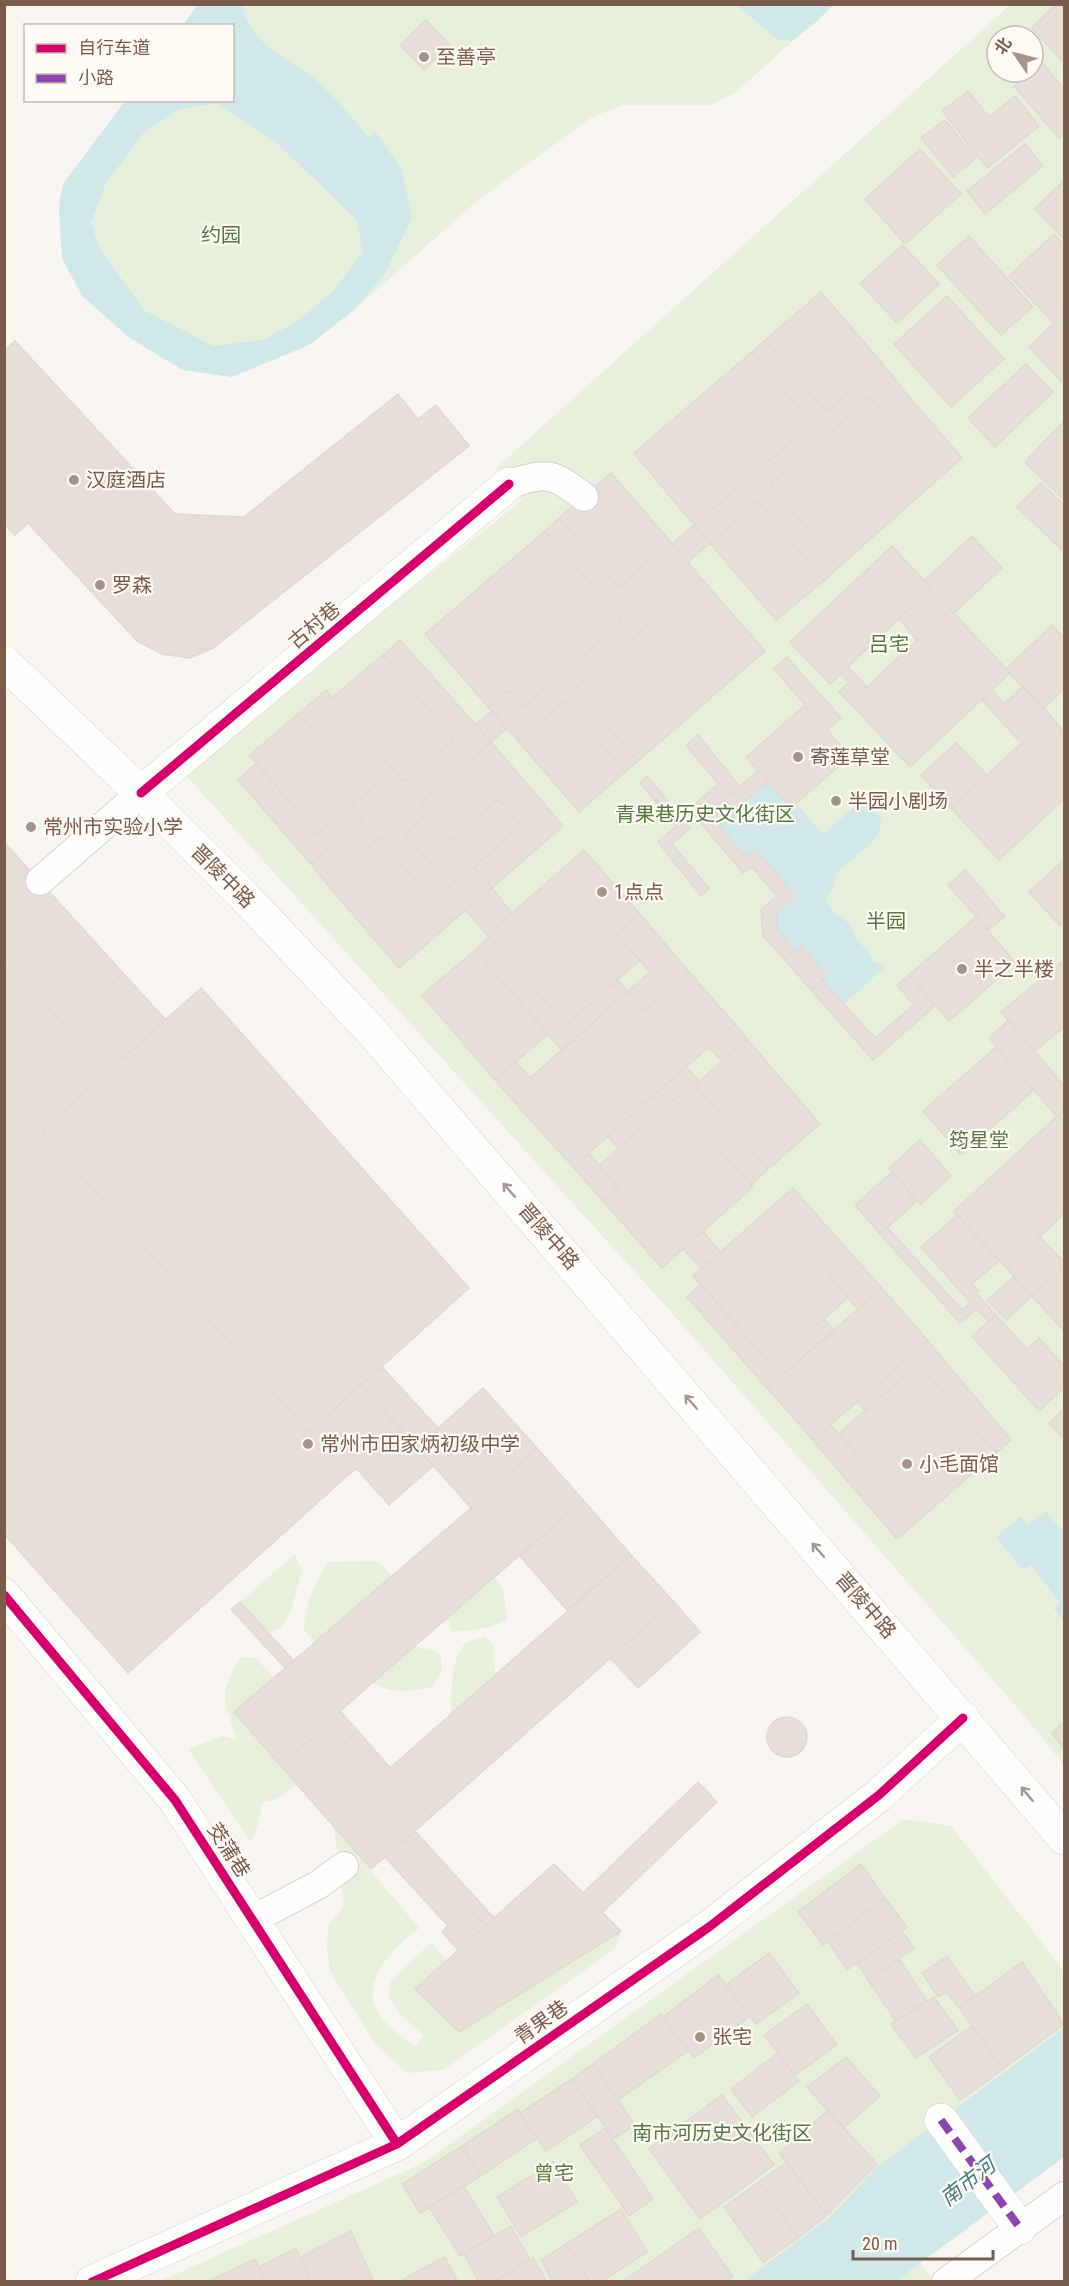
<svg xmlns="http://www.w3.org/2000/svg" width="1069" height="2286" font-family="'Roboto Condensed','Noto Sans SC',sans-serif">
<style>
.green{fill:#e7f0db;fill-rule:evenodd}
.water{fill:#d0e8ea;fill-rule:evenodd}
.building{fill:#e6ded7;stroke:#e2d8d2;stroke-width:1.5}
.lines{fill:none;stroke-linecap:round;stroke-linejoin:round}
.service-casing{stroke:#d7d1cb;stroke-width:30}
.pedestrian-casing{stroke:#d7d1cb;stroke-width:34}
.minor-casing{stroke:#d7d1cb;stroke-width:34}
.secondary-casing{stroke:#d9d2cb;stroke-width:34}
.service{stroke:#fefefd;stroke-width:28}
.pedestrian{stroke:#fefefd;stroke-width:33}
.minor{stroke:#fefefd;stroke-width:33}
.secondary{stroke:#fefefd;stroke-width:33}
.quiet{stroke:#8e44ad;stroke-width:8;stroke-dasharray:15 8;stroke-linecap:butt}
.cycleway-casing{stroke:#fffaf3;stroke-width:13}
.cycleway{stroke:#d6006c;stroke-width:9}
.oneway{stroke:#a8958b}
.poi-dot{fill:#a69286;stroke:#fffaf3;stroke-width:2}
.labels{text-anchor:middle;stroke-width:4.5;stroke-linejoin:round;paint-order:stroke}
.poi-label{font-size:20px;fill:#7a5c4d;stroke:#fffaf3;text-anchor:start}
.park-label{font-size:20px;fill:#537a41;stroke:#fffaf3}
.street-label{font-size:20px;fill:#7a5c4d;stroke:#fffaf3}
.water-label{font-size:21px;font-style:italic;fill:#437c86;stroke:#fffaf3}
</style>
<rect width="100%" height="100%" fill="#f9f5f0"/>
<path class="green" d="M198,5h635l-98,88 -24,12h-88l-31,12 -116,85 -122,108 -45,35 -77,32 -49,-7 -53,-32 -48,-42 -20,-38 -3,-52 4,-22 62,-83 107,-1v-74l-49,-1z
M1010,5h54v1760l-43,-53 -350,-400 -488,-540 339,-272 -26,-32zM997,36h36v36h-36z
M295,1554l7,17 -12,42 -9,14 -14,7 -27,-32z
M374,1561l10,6 8,9 -77,67 -11,-13c1,-25 10,-48 24,-68z
M495,1578l8,11 4,31c-18,9 -36,12 -56,11l-3,-13z
M484,1637l9,7 2,31 -44,39c0,-19 -1,-57 15,-71 4,-3 13,-4 18,-6z
M414,1647l16,2 11,7 1,16 -10,15c-23,5 -38,8 -59,-4z
M241,1657l15,1 18,20 -40,35 63,72 -20,14 -14,3 -7,30 -6,9 -62,-92 34,-13 15,4c-13,-42 -20,-43 4,-83z
M904,1819l47,7 113,145v57l-101,75 -100,79 71,99 -776,1 265,-119z
M334,1827l85,101c-22,18 -59,50 -42,83 8,15 26,26 38,36l8,-12 -22,-20 -13,-19 3,-16 41,-38 14,18 -31,29 44,43 162,-101 -5,17 -173,122 -36,3 -32,-29 -45,-73 -3,-23 1,-22 16,-20z"/>
<path class="water" d="M198,4l45,1c5,42 52,54 79,80 16,16 31,34 47,52l6,-6 27,39 10,48 -28,57 -30,35 -45,35 -77,32 -49,-7 -53,-32 -48,-42 -20,-38 -3,-52 4,-22 62,-83 107,-1v-74l-49,-1zM217,103l61,41 78,75 7,33 -30,39 -35,30 -35,19 -50,6 -69,-36 -44,-61 -9,-26 15,-40 39,-52 35,-22z
M737,5h96l-18,18 -23,18 -14,-1z
M768,782l22,26 6,-4 27,30 40,-35 19,21c-1,4 -2,11 -4,15 -2,4 -36,34 -41,37l-5,18 -6,9 8,14 15,10 7,15 14,16 2,7 13,6 -41,37 -22,-24 4,-5 -25,-29 -6,5 -17,-20 -2,-18 18,-17 -38,-47 -11,8 -28,-34z
M1046,1511l14,18 4,-3v96l-10,-13 6,-7 -30,-37 -7,5 -27,-33 25,-21 7,9z
M1064,2028v129l-168,124 -153,1 86,-64 48,-51z"/>
<path class="building" d="M1056,4h8v59l-32,-35z
M426,20l24,25 -26,25 -24,-25z
M1042,62l22,27v45l-5,4 -45,-52 16,-14h3z
M968,91l21,26 26,-21 24,30 -52,42 -45,-57z
M945,120l31,38 -23,19 -32,-39z
M1025,144l18,22 -58,48 -18,-23z
M920,149l41,45 -56,50 -40,-45z
M1064,180v59l-29,-30z
M1054,234l10,11 -1,138 -34,-36 25,-24 -45,-47z
M969,236l64,71 -32,28 -64,-70z
M903,245l36,39 -42,39 -37,-40z
M821,292l61,71 -56,49 -61,-72z
M947,296l57,63 -53,48 -57,-63z
M765,340l61,72 56,-49 28,35 -22,20 -18,-20 -100,87 69,82 -15,14 -66,-79 -48,41 -16,-18 118,-101 -60,-72z
M15,341l160,173 69,3 154,-123 20,25 18,-14 33,41 -256,202 -23,10 -28,-4 -25,-13 -109,-118 -13,12 -11,-11v-173z
M752,352l60,72 -118,101 -60,-72z
M1026,364l27,28 -58,55 -27,-29z
M870,398l18,20 22,-20 52,60 -123,109 -69,-82z
M1064,421v79l-39,-38z
M611,473l59,68 -51,46 -60,-69z
M1041,483l23,22v47l-47,-45z
M758,502l66,79 -48,39 -66,-77z
M559,518l60,69 51,-46 31,37 -126,111 63,72 -13,11 -61,-71 -46,40 -29,-33 20,-18 15,17 99,-86 -78,-90z
M694,525l16,18 -22,19 -16,-18z
M545,531l78,90 -99,86 -15,-17 -20,18 -64,-74z
M972,536l30,32 -48,45 -30,-32z
M892,546l39,42 -101,96 -40,-42z
M701,578l64,73 -127,110 -63,-72z
M931,588l19,21 -33,31 -18,-21z
M950,609l60,64 -100,94 -60,-64z
M1052,625l12,13v51l-21,20 -37,-40z
M400,640l91,102 -71,61 8,10 -23,21 45,53 24,-20 18,21 -40,34 -74,-84 -52,45 -15,-19 52,-46 -11,-13 42,-35 10,12 50,-43 -71,-84z
M383,655l71,84 -50,43 -42,-50 -28,23 -30,-34z
M787,657l54,61 -14,12 -53,-61z
M848,667l19,20 -17,16 -11,-11 10,-10 -9,-8z
M1023,686l28,30 -30,27 -39,-43 10,-10 12,14z
M326,690l6,7 -28,24 30,34 28,-23 32,38 -77,64 -67,-79z
M564,701l61,71 -46,40 -61,-71z
M805,705l45,51 -59,52 -45,-51z
M492,711l15,17 -16,14 -15,-18z
M1051,716l13,16v67l-65,61 -48,-52z
M698,735l42,52 -41,34 -10,-12 29,-25 -32,-39z
M491,742l72,84 -71,62 -18,-21 47,-41 -22,-27 -48,41 -31,-37z
M956,743l31,32 -36,33 -30,-33z
M256,763l61,71 35,-29 11,13 -52,46 -73,-84z
M758,771l10,11 -51,41 28,34 11,-8 39,48 -19,16 2,18 17,20 -10,9 -22,-24 -2,-27 16,-13 -25,-29 -9,6 -44,-52z
M647,776l43,52 -18,16 37,44 -8,8 -43,-54 18,-16 -36,-43z
M499,799l22,27 -71,61 -45,-53 23,-21 23,27z
M378,838l74,84 -53,46 -73,-85z
M4,842l119,131 -58,52 -61,-66z
M584,850l56,64 -23,21 23,25 -74,65 -79,-90z
M1064,860v62l-4,4 -31,-34z
M965,870l40,47 -17,13 -40,-45z
M492,888l20,25 -25,22 -21,-25z
M640,914l49,58 -44,39 -17,-20 22,-19 -33,-37z
M976,917l40,46 -67,58 -40,-46z
M489,937l77,88 52,-45 10,11 -66,60 -87,-101z
M801,946l25,30 -15,14 -26,-30z
M475,950l73,84 -53,46 -73,-85z
M4,959l61,66 58,-52 43,47 -125,111 268,301 51,-47 73,81 -44,39 -33,-37 -228,205 -124,-139z
M1064,960v67l-29,24 -34,-39z
M689,972l46,52 -162,143 -47,-52 21,-18 -17,-19 98,-87 17,20z
M909,975l26,31 -62,54 -62,-70 11,-10 53,58 39,-33 -17,-20z
M201,988l268,300 -160,144 -268,-301z
M1009,1020l55,66v24l-7,7 -68,-79z
M735,1024l12,15 -25,22 -13,-14z
M747,1039l73,85 -52,45 -73,-84z
M996,1047l38,43 -73,65 -38,-44z
M516,1062l31,35 -21,18 -31,-35z
M686,1066l13,15 -4,4 73,84 -17,16 -77,-86 -56,50 -10,-13z
M674,1099l79,88 -91,81 -59,-67 15,-13 -19,-22z
M1064,1110v104l-58,54 -52,-57z
M920,1140l31,36 -30,28 -32,-36z
M589,1153l29,35 -15,13 -30,-34z
M892,1172l25,29 -37,33 -25,-29z
M793,1188l59,67 -23,21 19,22 -77,67 -78,-89z
M957,1215l42,46 -27,23 7,7 -10,10 -48,-54z
M887,1227l75,83 16,-15 18,20 -7,7 -12,-13 -17,14 -80,-89z
M703,1231l17,21 -18,17 -19,-20z
M1040,1237l24,25v5l-32,29 -26,-28z
M852,1255l30,33 -24,22 -29,-34z
M1064,1267v64l-32,-35z
M1014,1277l18,19 -26,24 -19,-20z
M701,1284l70,81 53,-46 10,12 -67,57 -80,-91z
M882,1288l46,53 -115,99 -46,-52z
M996,1315l31,34 12,-11 25,28v22l-25,23 -67,-75z
M928,1341l83,99 -15,13 -77,-89 -54,47 -7,-10z
M919,1364l77,89 -99,86 -59,-69 18,-17 -17,-20z
M382,1367l56,61 -21,19 -57,-62z
M483,1388l54,60 -66,60 -54,-61z
M1064,1409v30l-15,-16z
M831,1425l25,28 -18,17 -25,-30z
M537,1448l46,52 -243,211 18,20 -31,26 -16,-18 -31,26 -46,-53 237,-204z
M583,1500l48,55 -64,55 -47,-54z
M631,1555l43,47 -242,214 -42,-48z
M240,1602l54,59 -9,7 -54,-59z
M674,1602l26,30 -62,56 -28,-30z
M767 1737a20 20 0 1 1 40 0a20 20 0 1 1-40 0Z
M1064,1722v27l-12,-16z
M358,1731l74,85 -61,53 -91,-104 31,-26 16,18z
M698,1782l19,20 -115,111 -19,-20z
M415,1831l79,87 -8,8 -80,-87z
M406,1839l80,87 -28,24 -16,-18 6,-6 -63,-69z
M554,1864l67,67 -162,101 -44,-43z
M861,1864l24,34 -62,47 -25,-33z
M885,1898l22,29 -60,43 -19,-29z
M902,1931l12,17 -46,32 -11,-17z
M769,1953l30,40 -43,31 -30,-39z
M947,1956l28,40 -16,12 -12,-16 -9,5 -16,-24z
M899,1959l28,42 -31,20 -28,-41z
M1022,1962l42,62 -61,45 -44,-61z
M718,1975l32,41 -56,42 -31,-41z
M934,1997l24,33 -42,28 -25,-34z
M807,2004l30,41 -42,30 -31,-40z
M661,2014l27,37 -70,49 -25,-36z
M972,2026l31,43 -43,31 -31,-43z
M778,2053l21,28 -47,36 -21,-28z
M846,2057l34,39 -37,32 -36,-41z
M593,2064l42,61 -22,14 -41,-60z
M572,2079l26,37 -52,35 -26,-38z
M722,2095l52,70 -74,54 -51,-70z
M518,2109l19,29 -56,38 -19,-30z
M828,2110l49,54 -50,51 -48,-62z
M605,2128l48,71 -24,17 -49,-71z
M462,2146l19,30 -61,37 -18,-29z
M553,2162l24,40 -56,35 -24,-40z
M787,2162l40,53 -29,23 -39,-56z
M759,2182l39,56 -35,24 -39,-55z
M463,2186l31,49 -34,21 -31,-49z
M621,2209l26,43 -46,30h-11l-24,-38z
M511,2226l19,34 -36,22h-15l-15,-28z
M699,2228l34,49 -7,5h-104z
M351,2231l23,51h-63l-11,-25z
M566,2244l24,38h-37l-12,-22z
M296,2248l15,34h-45l-7,-15z
M445,2257l13,25h-59l32,-18z
M533,2258l14,24h-52l-1,-1z
M255,2259l11,23h-59z"/>
<g class="lines">
<defs>
<path id="service" d="M509,484c39,-12 42,-12 75,13
M40,881l101,-88
M252,1920l66,-35 26,-19
M946,2282l118,-86"/>
<path id="pedestrian" d="M941,2120l79,108"/>
<path id="minor" d="M141,793l368,-309
M4,1595l171,205 222,344
M92,2282l305,-138 312,-217 170,-132 84,-77"/>
<path id="secondary" d="M4,662l137,131 103,103 130,138 690,804"/>
</defs>
<use href="#service" class="service-casing"/>
<use href="#pedestrian" class="pedestrian-casing"/>
<use href="#minor" class="minor-casing"/>
<use href="#secondary" class="secondary-casing"/>
<use href="#service" class="service"/>
<use href="#pedestrian" class="pedestrian"/>
<use href="#minor" class="minor"/>
<use href="#secondary" class="secondary"/>
<path class="quiet" d="M941,2120l79,108"/>
<defs>
<path id="cycleway" d="M141,793l368,-309
M4,1595l171,205 222,344
M92,2282l305,-138 312,-217 170,-132 84,-77"/>
</defs>
<use href="#cycleway" class="cycleway-casing"/>
<use href="#cycleway" class="cycleway"/>
</g>
<defs><path id="oneway-shaft" d="M-6 0H5M1.5-3L5.5 0L1.5 3" fill="none" stroke-width="1.6" stroke-linecap="round" stroke-linejoin="round" transform="scale(1.5)"/></defs>
<g class="oneway">
<use href="#oneway-shaft" transform="translate(509 1190) rotate(-131)"/>
<use href="#oneway-shaft" transform="translate(691 1402) rotate(-131)"/>
<use href="#oneway-shaft" transform="translate(818 1550) rotate(-131)"/>
<use href="#oneway-shaft" transform="translate(1027 1794) rotate(-130)"/>
</g>
<g class="poi-dot">
<circle cx="424" cy="57" r="6"/>
<circle cx="74" cy="480" r="6"/>
<circle cx="100" cy="585" r="6"/>
<circle cx="798" cy="757" r="6"/>
<circle cx="836" cy="801" r="6"/>
<circle cx="31" cy="827" r="6"/>
<circle cx="602" cy="892" r="6"/>
<circle cx="962" cy="969" r="6"/>
<circle cx="308" cy="1444" r="6"/>
<circle cx="907" cy="1464" r="6"/>
<circle cx="700" cy="2037" r="6"/>
</g>
<g class="labels">
<g class="poi-label">
<text x="436" y="64">至善亭</text>
<text x="86" y="487">汉庭酒店</text>
<text x="112" y="592">罗森</text>
<text x="810" y="764">寄莲草堂</text>
<text x="848" y="808">半园小剧场</text>
<text x="43" y="834">常州市实验小学</text>
<text x="614" y="899">1点点</text>
<text x="974" y="976">半之半楼</text>
<text x="320" y="1451">常州市田家炳初级中学</text>
<text x="919" y="1471">小毛面馆</text>
<text x="712" y="2044">张宅</text>
</g>
<g class="park-label">
<text x="221" y="242">约园</text>
<text x="889" y="651">吕宅</text>
<text x="705" y="821">青果巷历史文化街区</text>
<text x="886" y="928">半园</text>
<text x="979" y="1147">筠星堂</text>
<text x="722" y="2140">南市河历史文化街区</text>
<text x="554" y="2180">曾宅</text>
</g>
<g class="street-label">
<text transform="translate(314 625) rotate(-40)" y="7">古村巷</text>
<text transform="translate(223 876) rotate(45)" y="7">晋陵中路</text>
<text transform="translate(549 1236) rotate(49)" y="7">晋陵中路</text>
<text transform="translate(866 1605) rotate(49)" y="7">晋陵中路</text>
<text transform="translate(229 1850) rotate(57)" y="7">茭蒲巷</text>
<text transform="translate(541 2022) rotate(-35)" y="7">青果巷</text>
</g>
<g class="water-label">
<text transform="translate(968 2182) rotate(-38)" y="7">南市河</text>
</g>
</g>
<rect width="1069" height="2286" fill="none" stroke="#7a5c4d" stroke-width="12"/>
<rect x="24" y="24" width="210" height="78" fill="#fffaf3" stroke="#cabbb1" stroke-width="1.5"/>
<rect x="36" y="44" width="30" height="9" fill="#d6006c" stroke="#cabbb1" stroke-width="1.5"/>
<text x="78" y="54" font-size="18" fill="#7a5c4d">自行车道</text>
<rect x="36" y="74" width="30" height="9" fill="#8e44ad" stroke="#cabbb1" stroke-width="1.5"/>
<text x="78" y="84" font-size="18" fill="#7a5c4d">小路</text>
<g transform="translate(1015 54) rotate(305)"><circle r="28" fill="#fffaf3" stroke="#cabbb1" stroke-width="1.5"/>
<path d="M0-4.5L10 22L0 15L-10 22Z" fill="#a69286"/>
<text y="-9" font-size="16" font-weight="bold" text-anchor="middle" fill="#7a5c4d">北</text>
</g>
<path d="M853 2250v9h140v-9" fill="none" stroke="#7a5c4d" stroke-width="3"/>
<text x="862" y="2250" font-size="18" fill="#7a5c4d" stroke="#fffaf3" stroke-width="4.5" paint-order="stroke">20 m</text>
</svg>
